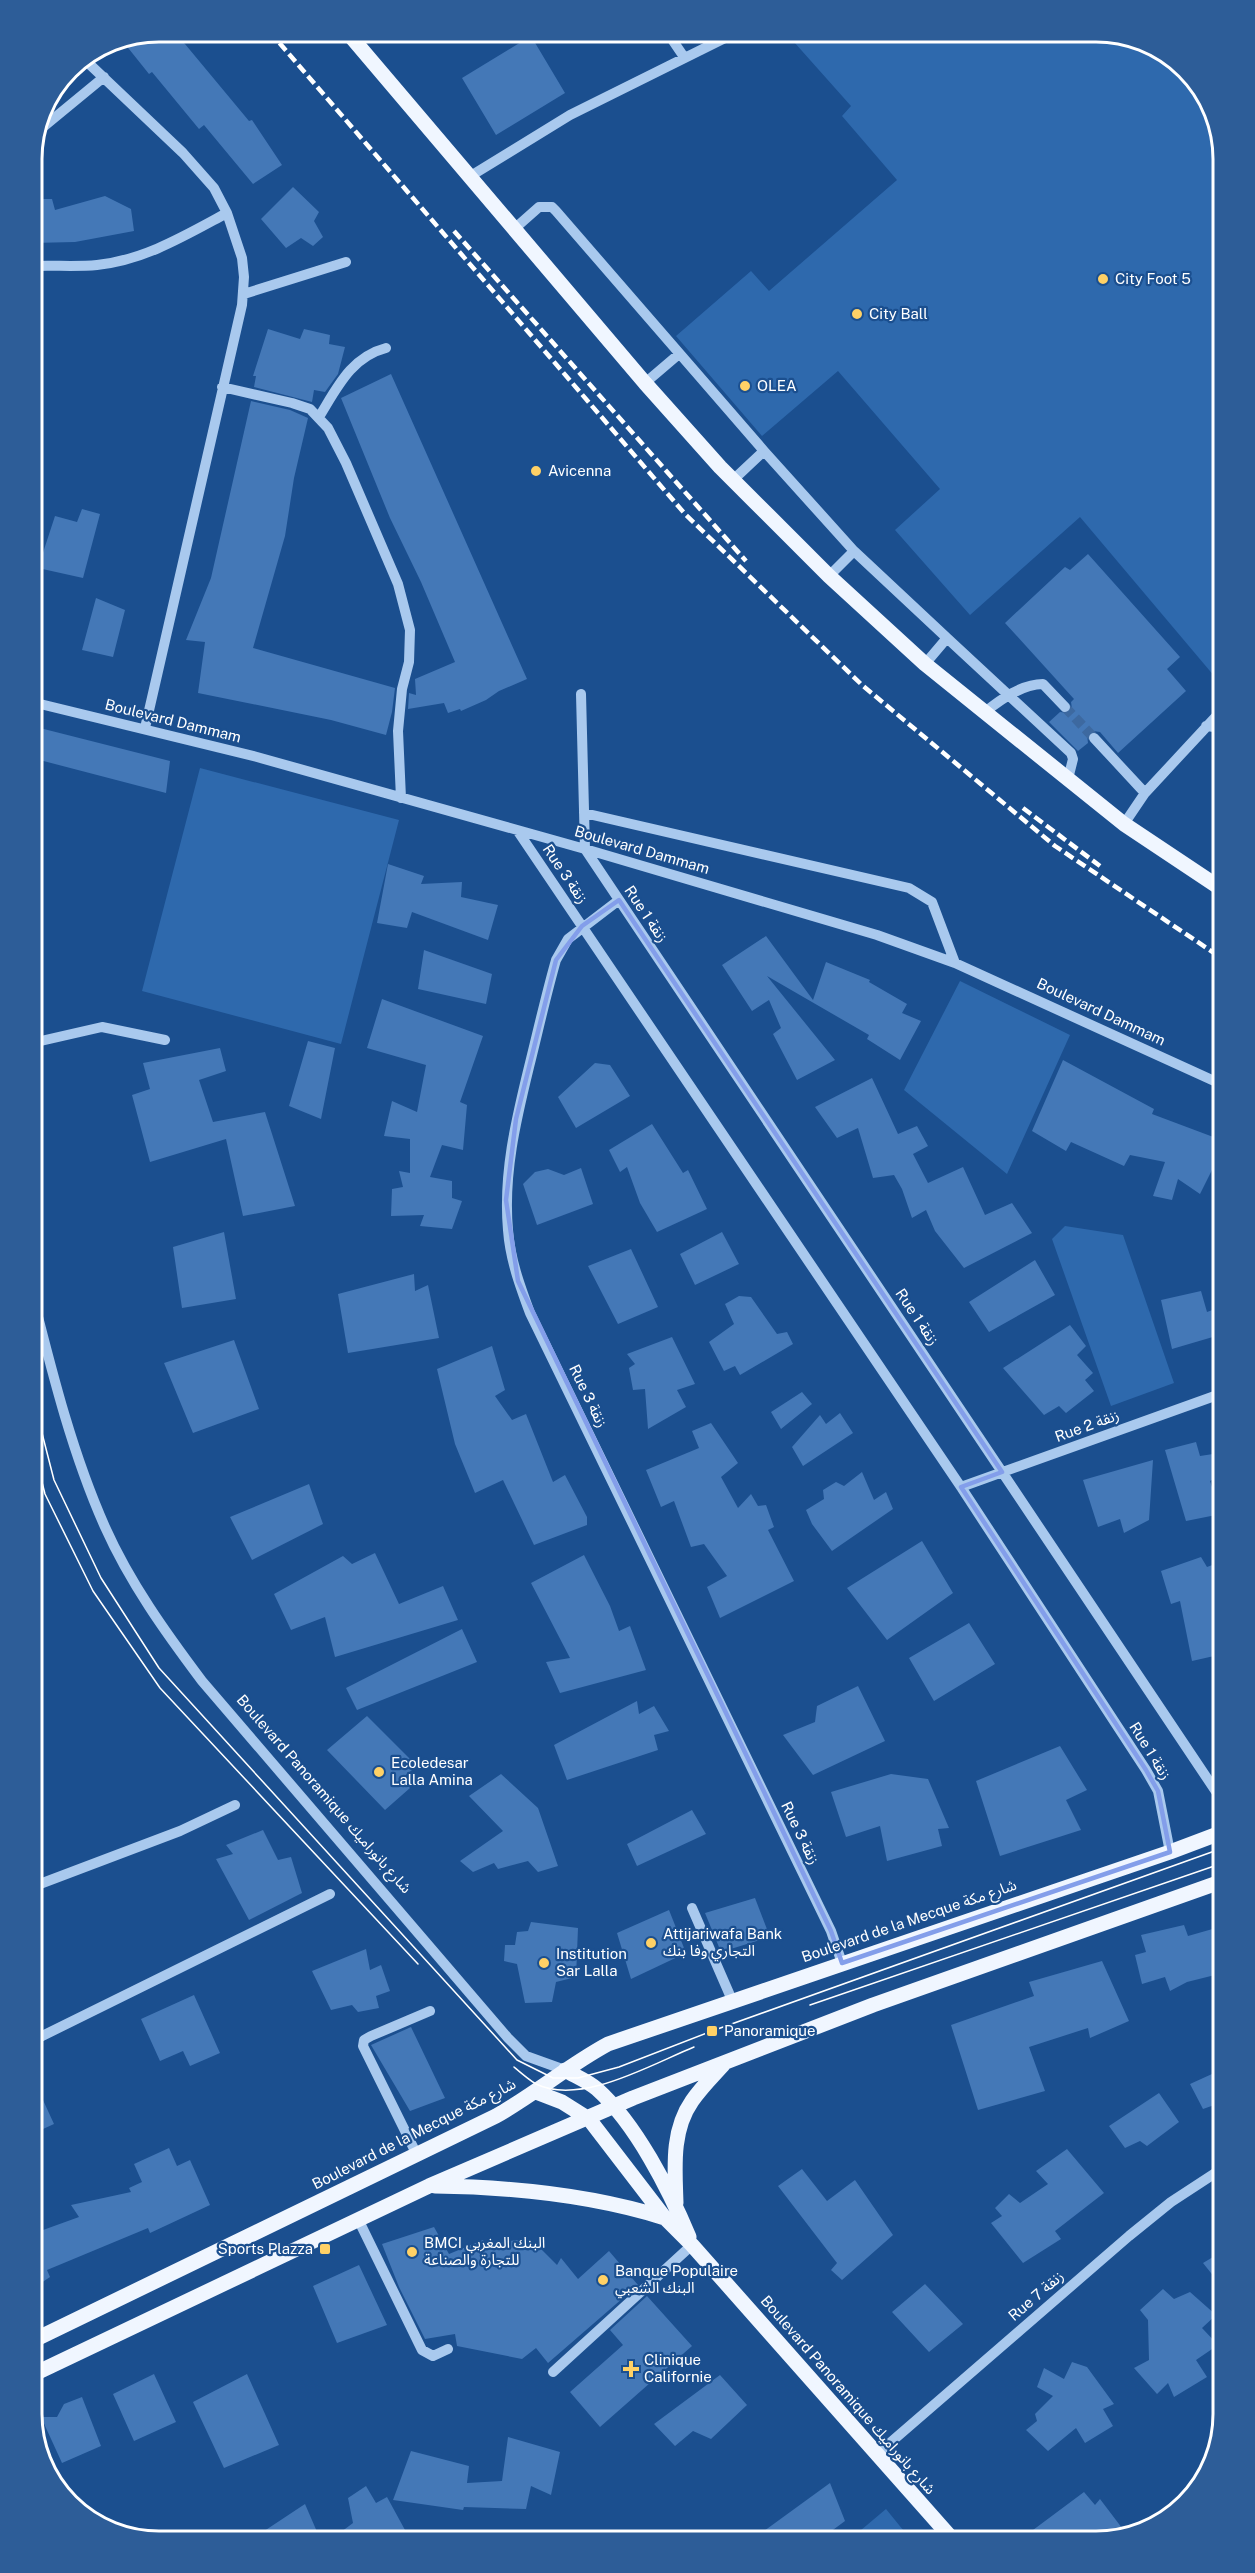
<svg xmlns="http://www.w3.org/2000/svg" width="1255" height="2573" font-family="'Public Sans','Noto Sans Arabic',sans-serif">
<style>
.green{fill:#2e69ad}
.building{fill:#4478b7}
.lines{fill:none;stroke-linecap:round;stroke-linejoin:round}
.minor-tunnel{stroke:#3d69a0;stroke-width:10;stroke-dasharray:10 5;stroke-linecap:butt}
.minor{stroke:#a9c9ee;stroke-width:10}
.major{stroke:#f0f6ff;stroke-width:15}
.tram{stroke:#fff;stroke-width:1.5}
.rail{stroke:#fff;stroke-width:4.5;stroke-dasharray:10 4.5;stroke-linecap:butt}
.marked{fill:none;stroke:#839eea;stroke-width:4.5;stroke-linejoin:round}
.poi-dot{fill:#ffd166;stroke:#1b4f8f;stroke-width:2}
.labels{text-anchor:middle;stroke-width:4.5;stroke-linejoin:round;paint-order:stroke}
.poi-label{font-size:15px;fill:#fff;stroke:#1b4f8f;text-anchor:start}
.street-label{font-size:15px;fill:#fff;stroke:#1b4f8f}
.rim{fill:none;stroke:#fff;stroke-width:3}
</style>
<rect width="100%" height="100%" fill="#1b4f8f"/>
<path class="green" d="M814,32h291l68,26 18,23 25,42 7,36v508l-8,10 -135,-160 -110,98 -75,-85 45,-41 -102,-118 -76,65 -86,-100 75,-65 18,20 128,-111 -55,-64 9,-10 -57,-64z
M200,768l199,52 -58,224 -199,-53z
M960,981l110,54 -63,139 -103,-84z
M1065,1226l58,9 51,148 -63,23 -59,-167z
M886,2509l26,32h-64z"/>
<path class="building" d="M159,32h14l12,12 64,77 3,-1 30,45 -29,19 -49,-59 -5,4 -47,-57 -3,2 -28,-35z
M531,36l34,57 -69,42 -34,-57z
M293,187l26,25 -5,9 9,16 -10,9 -12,-8 -15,10 -25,-29z
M105,196l26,13 3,22 -59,11 -43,1v-44h20l3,11z
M268,329l32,10 4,-10 26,6 -1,9 16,3 -7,27 -13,18 -11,-2 -2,12 -58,-15 2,-11h-3z
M391,374l136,305 -28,12 -13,9 -25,11 -1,-2 -12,4 -4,-10 -36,6 1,-16 7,2 -1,-16 40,-17 -34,-80 -31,-64 -49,-120z
M251,401l39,9 18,8 -14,60 -9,58 -32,112 142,40 -3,24 -6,23 -55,-15 -133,-27 7,-51 -19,-2 25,-62z
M82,509l18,5 -17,64 -45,-10 17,-52 22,6z
M1088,554l92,103 -13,12 19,22 -68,62 -18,-21 -7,-1 -6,4 1,8 -10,8 -29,-29 11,-10 10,1 2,-4 -1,-7 3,-3 -69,-76 60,-56 5,3z
M96,598l29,12 -12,47 -31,-7z
M32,726l138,35 -4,32 -134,-35z
M388,864l36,12 -3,8 41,-2 -1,15 37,8 -10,35 -76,-28 -5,16 -30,-5z
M766,936l47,64 13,-38 44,18 -1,2 38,22 -5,9 19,8 -21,39 -33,-21 2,-4 -102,-59 68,84 -38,20 -24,-46 8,-6 -12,-28 -17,11 -30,-46z
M424,950l68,24 -6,30 -68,-15z
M382,999l101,37 -23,66 7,3 -4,45 -21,-5 -12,32 22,4v17l10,3 -10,28 -32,-3 4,-11 -33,1 1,-27 11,-2 -4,-16 11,2v-34l-26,-3 8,-35 25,11 9,-47 -59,-17z
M308,1041l27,7 -14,71 -32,-13z
M220,1048l6,23 -27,9 14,42 52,-10 30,94 -52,10 -17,-77 -76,23 -18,-67 18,-6 -7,-26z
M1063,1060l91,49 -2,5 72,27v5l-24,48 -22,-15 -6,21 -19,-4 12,-34 -35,-7 -6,11 -53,-24 -5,9 -34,-20z
M595,1063l15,2 20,31 -54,32 -18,-31z
M872,1078l26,56 19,-8 11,20 -15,8 15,29 35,-16 22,48 27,-12 20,30 -68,35 -29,-37 -9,-21 -14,8 -10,-29 -8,-14 -21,3 -15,-50 -21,10 -22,-31z
M652,1124l31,49 5,-3 19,39 -50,23 -17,-29 -13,-36 -7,5 -11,-22z
M581,1168l12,36 -56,21 -14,-41 12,-12 13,-3 16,6z
M224,1232l12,67 -54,9 -9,-61z
M722,1232l17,32 -44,21 -15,-31z
M631,1249l27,58 -40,17 -30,-58z
M1035,1260l20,35 -66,37 -20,-30z
M414,1274l1,17 13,-6 11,53 -91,15 -10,-59z
M1201,1291l6,21 16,-6v28l-51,15 -11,-49z
M739,1296l12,1 26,37 10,-2 6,12 -53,31 -5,-9 -11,5 -15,-29 25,-18 -9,-20z
M1070,1325l16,21 -9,9 16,18 -8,7 9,11 -28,22 -7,-7 -15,9 -41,-47z
M672,1337l23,47 -18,6 9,17 -38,22 -3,-40 -12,1 -4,-22 6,-4 -8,-10z
M234,1340l25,69 -66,24 -29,-70z
M492,1346l13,44 -10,6 17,24 14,-6 27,68 12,-7 22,42v8l-53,20 -31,-65 -28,13 -20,-49 -18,-75z
M802,1392l10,12 -31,25 -10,-17z
M840,1413l13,20 -50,33 -11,-19 28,-32 6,9z
M711,1423l27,40 -17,14 17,31 13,-14 7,12 8,-1 8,22 -6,3 26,51 -74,37 -13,-31 20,-11 -23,-32 -13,3 -17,-46 -13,6 -15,-37 53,-22 -7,-17z
M1196,1442l4,14 13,-2 7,22 -10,5 11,33 -35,7 -21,-71z
M1153,1460l-4,60 -25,13 -4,-14 -22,8 -15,-47z
M862,1472l12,28 12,-8 7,17 -61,42 -20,-27 -6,-14 18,-11 -1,-9 13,-8 8,4z
M309,1484l14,40 -71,36 -22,-43z
M922,1541l31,52 -66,47 -40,-52z
M375,1553l24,51 44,-18 15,34 -123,37 -10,-40 -34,13 -17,-36 69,-38 9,8z
M584,1555l26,51 9,25 11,-5 16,44 -86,23 -14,-31 24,-4 -39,-75z
M1201,1557l6,10 16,-6v93l-31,7 -12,-60 -9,3 -10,-33z
M969,1623l26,41 -61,37 -25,-43z
M462,1629l15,33 -120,48 -11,-22z
M858,1686l27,55 -72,34 -30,-40 32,-13 2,-16z
M637,1701l2,13 15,-8 15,25 -15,4 4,15 -91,30 -13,-35z
M367,1716l50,50 -15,12 8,10 -25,22 -58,-60z
M1060,1746l27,44 -21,10 15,30 -81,26 -24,-75z
M501,1774l37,34 20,58 -20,6 -10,-11 -30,8 -4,-6 -21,9 -13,-11 43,-30 -34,-35z
M891,1774l37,5 21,49 -11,1 4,17 -55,15 -7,-35 -34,11 -15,-45z
M692,1810l14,24 -69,32 -10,-22z
M263,1830l15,30 13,-3 11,36 -53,27 -33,-61 17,-5 -7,-9z
M755,1898l15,39 -49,15 -16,-39z
M669,1910l17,43 -55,26 -14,-46z
M531,1922l47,6 -2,49 -20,5 -4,20 -27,1 -8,-39 -13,-3 1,-16h10l2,-13 11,-1z
M1184,1925l4,11 35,-10v47l-36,9 -17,9 -5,-14 -23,7 -7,-29 11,-3 -5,-17z
M366,1949l4,21 11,-5 9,26 -14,5 3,12 -21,4 -6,-7 -21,5 -19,-39z
M1102,1961l27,60 -39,17 -2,-10 -59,19 16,44 -67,19 -27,-85 83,-29 -5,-14z
M194,1995l26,58 -30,13 -7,-15 -23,10 -19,-42z
M411,2027l34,71 -35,13 -39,-66z
M1223,2069v33l-20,7 -13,-25z
M32,2076l22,48 -22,10z
M1159,2093l20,29 -32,24 -7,-5 -15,7 -16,-22z
M169,2148l8,18 13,-6 20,45 -60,28 -2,-5 -101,42 3,7 -18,12v-55l47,-17 -8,-12 60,-13 -2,-4 13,-6 -8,-18z
M1067,2149l37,44 -49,38 6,8 -38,24 -32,-40 11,-7 -7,-8 14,-14 11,9 28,-19 -12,-13z
M802,2169l25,32 28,-21 38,55 -51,45 -11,-10 6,-7 -59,-77z
M434,2227l15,27 34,-14 2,4 33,-4 22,8 17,17 4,-7 17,21 31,-28 29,34 -90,78 -12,-15 -14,11 -65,-13 -2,-12 -30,5 -26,-52 -17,-43z
M1223,2251v37l-20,-25z
M359,2265l28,60 -50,18 -24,-57z
M925,2284l38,40 -34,28 -37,-40z
M1163,2289l11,10 16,-7 26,23 -14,13 16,17 -22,15 11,17 -33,20 -6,-14 -11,11 -23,-26 15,-8 -1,-40 -8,-10z
M647,2296l45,50 -92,81 -30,-35 53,-47 -13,-15z
M1072,2362l15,5 27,37 -11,5 10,17 -28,17 -9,-15 -28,23 -22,-21 11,-9 -2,-7 18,-18 -16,-9 7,-19 20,11z
M154,2374l22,48 -42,19 -21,-47z
M247,2374l32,71 -55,23 -31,-66z
M720,2375l27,30 -36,34 -18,-8 -18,15 -21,-22z
M82,2397l19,49 -39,17 -21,-46h16l7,-13z
M508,2437l52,15 -9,43 -20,-9 -5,23 -62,-2 -1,3 -70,-10 18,-49 58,15 -2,17 35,-2z
M830,2483l15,38 -27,20h-46l-8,-10z
M366,2486l10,17 11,-6 24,44h-82l24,-18 -5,-25z
M1084,2492l11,13 5,-6 22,29 -13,11 -13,2h-51l-12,-11z
M305,2504l16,37h-72z"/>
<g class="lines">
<path class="minor-tunnel" d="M1065,707l29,31"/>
<path class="minor" d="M667,32l17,25
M84,59l99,94 31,35 13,25 15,45 2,19 -2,28 -97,423
M36,133l68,-56
M469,177l101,-62 167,-83
M513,230l26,-23h13l4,4 208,240 -31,29
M32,266c21,-1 44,1 65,-1 48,-5 89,-30 130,-52
M244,294l102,-32
M645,383l34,-29
M222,387l70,16 18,6 18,19 18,35 52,121 12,46 -1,32 -7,27 -4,42 3,67
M319,417c18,-29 32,-60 67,-69
M764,451l90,100 -25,25
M854,551l93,87 -22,26
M947,638l124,115 2,6 -5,20
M581,694l4,155 638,953
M32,702l225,55 328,92 292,86 78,28 268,122
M985,712c16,-13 37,-28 58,-28l22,23
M1206,726l17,2
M1094,738l51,55
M584,813l325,75 23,14 23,61
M1124,824l21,-31 78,-84
M517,830l444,657 185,283 12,21 12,61
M619,900l-51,39 -12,21c-10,35 -18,71 -27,107 -13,53 -26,107 -21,163 2,29 12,56 22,83l301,618 11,32
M32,1043l70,-16 63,13
M32,1293c20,79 40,160 73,234 25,56 61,106 97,154l306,357 18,18 39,14
M961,1487l262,-94
M32,1887l148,-56 55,-26
M692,1908l40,92
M32,2041l298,-147
M417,2155l-54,-109 1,-6 7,-4 59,-25
M358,2219l64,131 11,6 15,-7
M553,2372l139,-127
M876,2455l253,-219 42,-34 52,-34"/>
<path class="major" d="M347,32l298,351 75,84 109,109 96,88 199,160 99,66
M565,2070c10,6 23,11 32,19 39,35 72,100 92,148
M536,2092l26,10 27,17 76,99 27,27 262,296
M435,2186c77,1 157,9 230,32
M676,2203c-1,-34 -5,-72 16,-102 9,-13 20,-24 31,-36
M32,2341l464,-225c39,-22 73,-51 112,-72l562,-192 53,-20
M32,2375l397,-189 204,-88 240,-93 350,-124"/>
<path class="tram" d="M32,1394l22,86 47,98 58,90 358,392 36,18h25l41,-11 93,-36 511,-183
M32,1443l13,51 48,97 67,97 258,276
M810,2005l413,-142
M514,2067c7,6 15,13 22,17 45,22 116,-20 158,-37"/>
<path class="rail" d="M270,32l415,482 177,171 193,161 168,113
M454,231l292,330
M1023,808l77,58"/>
</g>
<path class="marked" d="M619,900l383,572 -41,15 185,283 12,21 12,61 -328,111 -11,-32 -313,-650 -12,-81 10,-81 40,-159 26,-34z"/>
<g class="poi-dot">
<circle cx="1103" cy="279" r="6"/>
<circle cx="857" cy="314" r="6"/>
<circle cx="745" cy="386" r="6"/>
<circle cx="536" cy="471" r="6"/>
<circle cx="379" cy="1772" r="6"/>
<circle cx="651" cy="1943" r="6"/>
<circle cx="544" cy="1963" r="6"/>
<rect x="706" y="2025" width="12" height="12" rx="3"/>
<rect x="319" y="2243" width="12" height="12" rx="3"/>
<circle cx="412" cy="2252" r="6"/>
<circle cx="603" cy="2280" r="6"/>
<path d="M628 2360h6v6h6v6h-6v6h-6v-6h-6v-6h6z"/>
</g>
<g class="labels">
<g class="poi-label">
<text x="1115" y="284">City Foot 5</text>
<text x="869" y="319">City Ball</text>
<text x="757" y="391">OLEA</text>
<text x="548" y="476">Avicenna</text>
<text x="391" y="1768">Ecoledesar<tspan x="391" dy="17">Lalla Amina</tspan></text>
<text x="663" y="1939">Attijariwafa Bank<tspan x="663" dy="17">التجاري وفا بنك</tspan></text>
<text x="556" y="1959">Institution<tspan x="556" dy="17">Sar Lalla</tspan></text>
<text x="724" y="2036">Panoramique</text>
<text x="424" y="2248">BMCI البنك المغربي<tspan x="424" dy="17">للتجارة والصناعة</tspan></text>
<text x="313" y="2254" text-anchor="end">Sports Plazza</text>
<text x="615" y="2276">Banque Populaire<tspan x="615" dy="17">البنك الشعبي</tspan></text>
<text x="644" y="2365">Clinique<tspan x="644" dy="17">Californie</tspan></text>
</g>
<g class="street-label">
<text transform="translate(173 721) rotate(14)" y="5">Boulevard Dammam</text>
<text transform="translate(642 850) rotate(16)" y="5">Boulevard Dammam</text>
<text transform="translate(565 874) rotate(56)" y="5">Rue 3 زنقة</text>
<text transform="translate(646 914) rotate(56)" y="5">Rue 1 زنقة</text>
<text transform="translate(1101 1012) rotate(25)" y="5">Boulevard Dammam</text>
<text transform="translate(917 1317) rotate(56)" y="5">Rue 1 زنقة</text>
<text transform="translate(588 1396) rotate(64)" y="5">Rue 3 زنقة</text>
<text transform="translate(1087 1426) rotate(-20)" y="5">Rue 2 زنقة</text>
<text transform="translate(1150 1751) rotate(58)" y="5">Rue 1 زنقة</text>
<text transform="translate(324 1794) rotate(49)" y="5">Boulevard Panoramique شارع بانوراميك</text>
<text transform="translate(800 1833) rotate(64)" y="5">Rue 3 زنقة</text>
<text transform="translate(909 1921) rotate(-19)" y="5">Boulevard de la Mecque شارع مكة</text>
<text transform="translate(414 2134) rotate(-27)" y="5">Boulevard de la Mecque شارع مكة</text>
<text transform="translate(1036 2296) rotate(-41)" y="5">Rue 7 زنقة</text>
<text transform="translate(848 2395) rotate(49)" y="5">Boulevard Panoramique شارع بانوراميك</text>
</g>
</g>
<path d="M0 0H1255V2573H0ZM159 42H1096A117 117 0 0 1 1213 159V2414A117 117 0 0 1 1096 2531H159A117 117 0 0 1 42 2414V159A117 117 0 0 1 159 42Z" fill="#2d5d98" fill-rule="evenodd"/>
<path class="rim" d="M159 42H1096A117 117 0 0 1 1213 159V2414A117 117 0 0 1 1096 2531H159A117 117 0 0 1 42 2414V159A117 117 0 0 1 159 42Z"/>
</svg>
